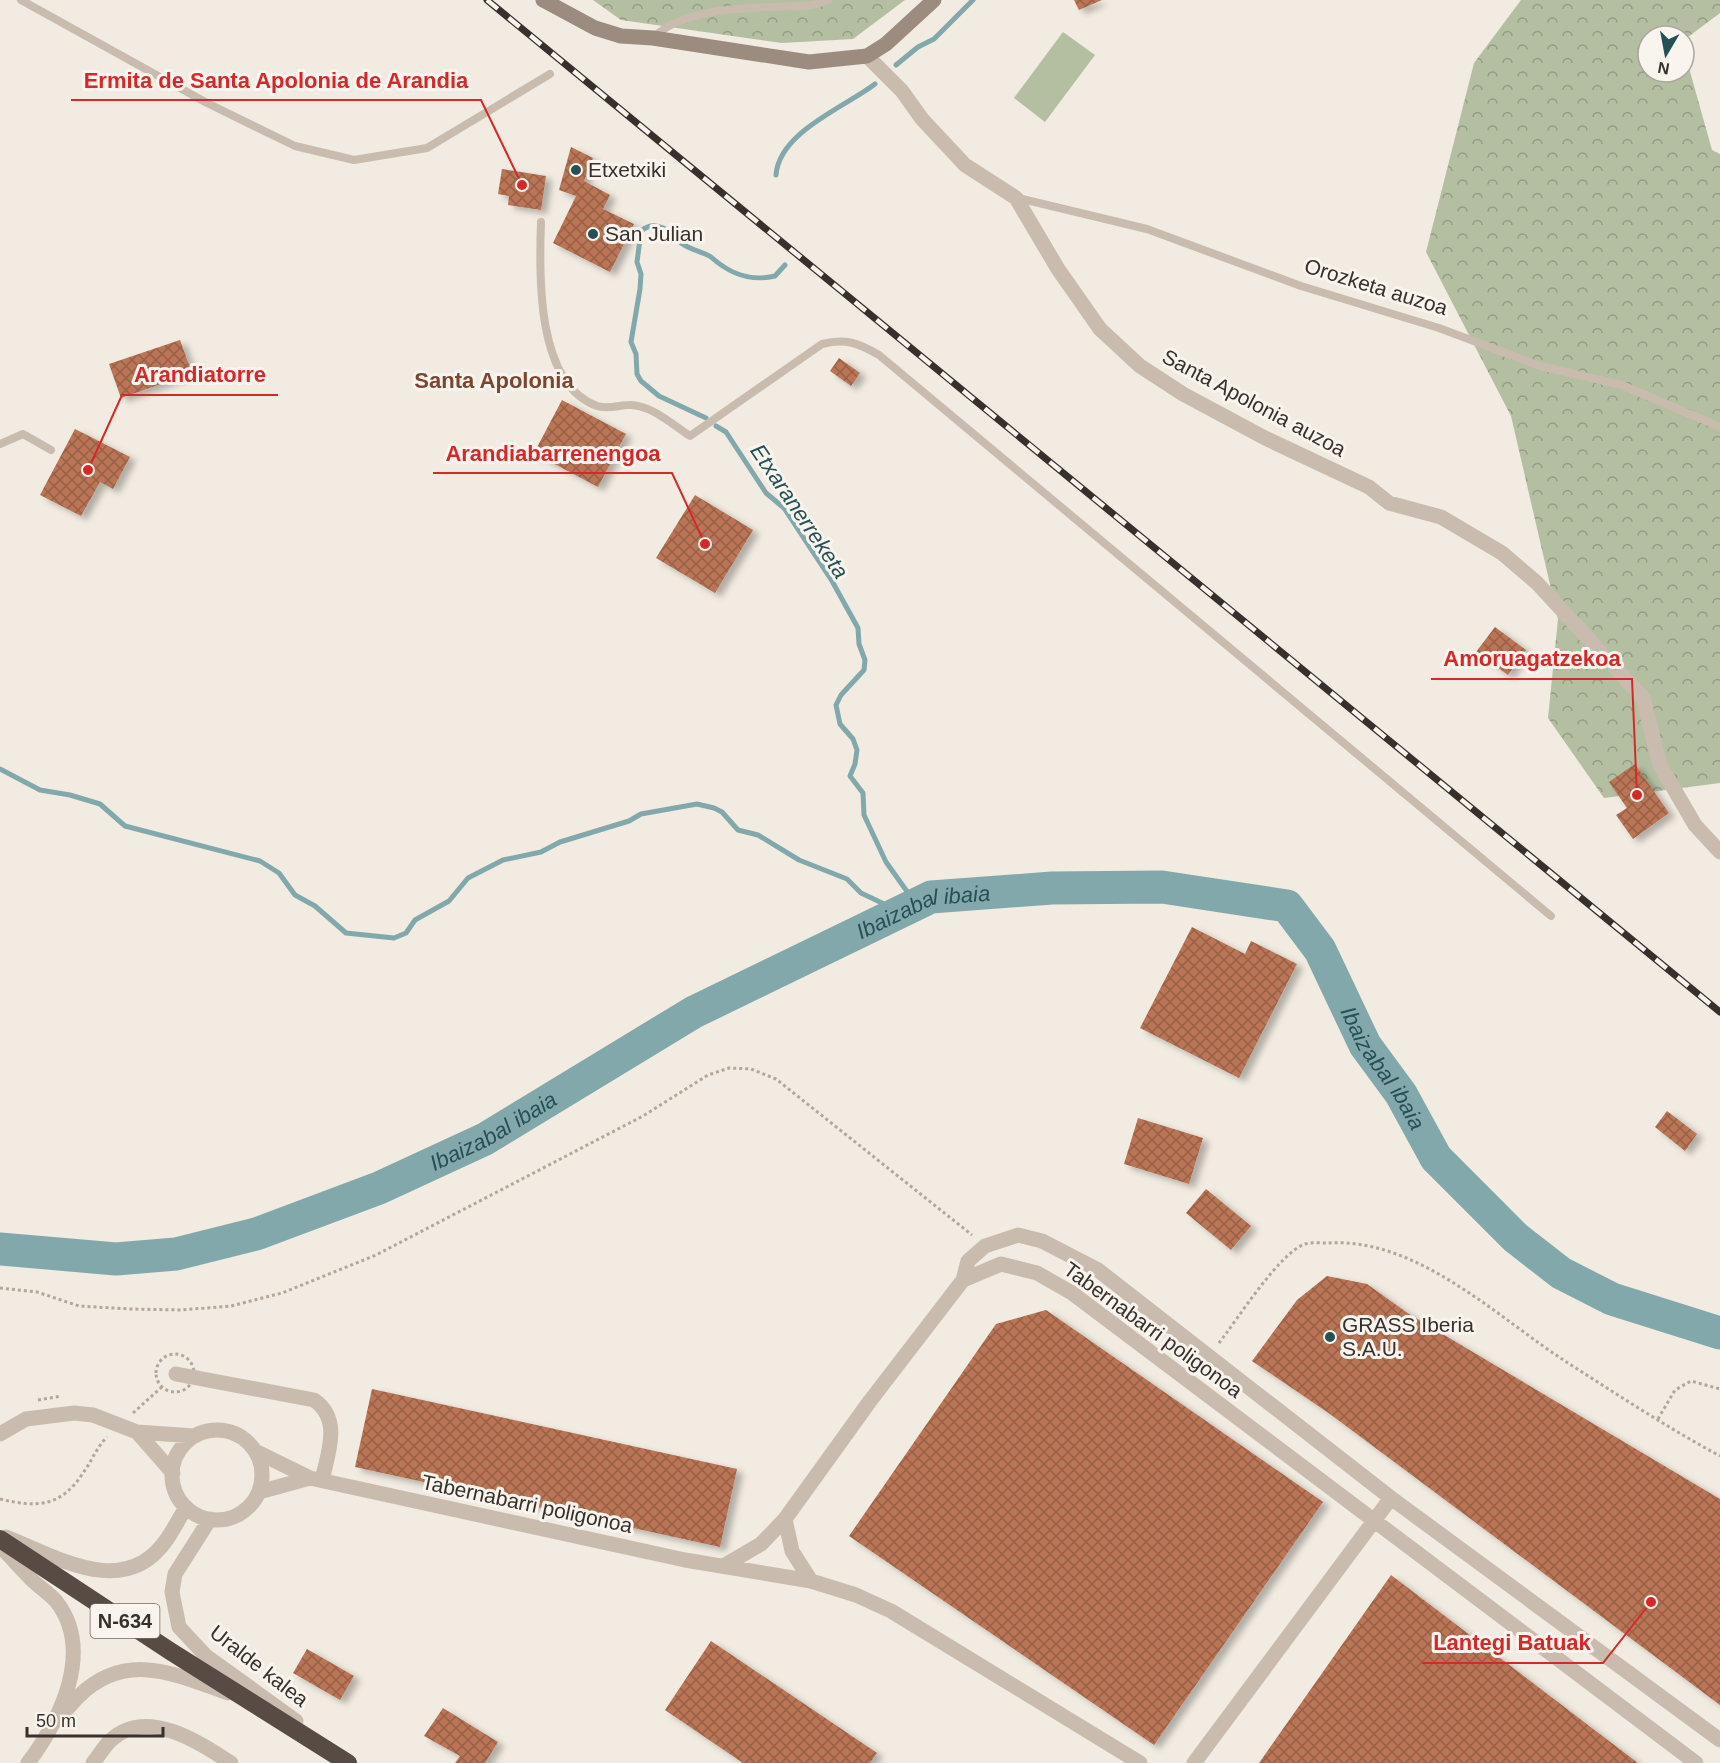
<svg xmlns="http://www.w3.org/2000/svg" width="1720" height="1763" font-family="Helvetica,sans-serif">
<style>
.forest{fill:url(#forest-crowns)}
.park{fill:#b4bfa2}
.lines{fill:none;stroke-linecap:round;stroke-linejoin:round}
.stream{stroke:#83a8ac;stroke-width:5}
.river{stroke:#83a8ac;stroke-width:33}
.building{fill:url(#building-cross-hatch);filter:url(#shadow)}
.path{stroke:#b4a698;stroke-width:3;stroke-dasharray:3 3;stroke-linecap:butt}
.lane{stroke:#c9bcae;stroke-width:8}
.street{stroke:#c9bcae;stroke-width:15}
.secondary{stroke:#9c8b7f;stroke-width:15}
.highway{stroke:#584b44;stroke-width:18}
.rail-casing{stroke:#38302c;stroke-width:7}
.rail{stroke:#f9f4ee;stroke-width:4.5;stroke-dasharray:14;stroke-linecap:butt}
.poi-dot{fill:#255056;stroke:#f9f4ee;stroke-width:2}
.labels{text-anchor:middle;stroke-width:6;stroke-linejoin:round;paint-order:stroke}
.shield{fill:#f9f4ee;stroke:#726b66;stroke-width:1.5}
.shield-label{font-size:20px;font-weight:bold;fill:#38302c}
.poi-label{font-size:21px;fill:#38302c;stroke:#f9f4ee;text-anchor:start}
.street-label{font-size:21px;fill:#38302c;stroke:#f9f4ee}
.neighbourhood-label{font-size:22px;font-weight:bold;fill:#7f452c;stroke:#f9f4ee}
.water-label{font-size:22px;font-style:italic;fill:#255056;stroke:#f9f4ee}
.leader{fill:none;stroke:#d62828;stroke-width:2}
.callout-dot{fill:#d62828;stroke:#f9f4ee;stroke-width:2}
.callout-label{font-size:22px;text-anchor:middle;font-weight:bold;fill:#d62828;stroke:#f9f4ee;stroke-width:6;stroke-linejoin:round;paint-order:stroke}
</style>
<defs>
<pattern id="forest-crowns" width="20" height="18" patternUnits="userSpaceOnUse" patternTransform="scale(1.5)"><rect width="20" height="18" fill="#b4bfa2"/><path d="M2 6a3 3 0 1 1 6 0M12 15a3 3 0 1 1 6 0" fill="none" stroke="#939c84"/></pattern>
<pattern id="building-cross-hatch" width="8" height="8" patternUnits="userSpaceOnUse" patternTransform="scale(1.5)"><rect width="8" height="8" fill="#ba7456"/><path d="M0 0l8 8M0 8l8-8" fill="none" stroke="#986047"/></pattern>
<filter id="shadow"><feDropShadow dx="6" dy="4" stdDeviation="3" flood-color="#0004"/></filter>
</defs>
<rect width="100%" height="100%" fill="#f1ebe1"/>
<path class="forest" d="M593,0h312l-52,39 -71,4 -161,-23z
M1521,0h199v13l-36,27v-4h-36v36h36v-22l28,100 8,4v629l-116,15 -56,-80 10,-99 -47,-203 -85,-164 48,-189z"/>
<path class="park" d="M1063,32l32,23 -50,67 -31,-24z"/>
<g class="lines">
<path class="stream" d="M896,65l22,-18 16,-8 39,-39
M776,175c3,-43 69,-68 99,-91
M706,418l-47,-22 -18,-15 -4,-7 -1,-20 -5,-12 9,-53 1,-15 -4,-12 4,-31c7,-6 14,-7 22,-3 7,2 12,10 18,15 9,7 23,9 30,14 19,17 39,25 64,19l10,-11
M716,426l10,6 40,61 18,15 48,73 26,47 1,16 6,16 -1,10 -23,25 -5,10 4,19 13,15 4,11 -2,14 -5,12 13,17 1,22 22,47 30,42
M0,769l40,21 30,5 30,9 25,22 135,35 19,12 16,22 20,11 31,27 48,5 12,-5 9,-13 34,-19 19,-23 35,-18 38,-8 19,-10 69,-21 12,-7 56,-10 17,4 8,4 16,18 20,5 41,25 48,19 14,14 40,19"/>
<path class="river" id="s1" d="M0,1249l116,10 60,-5 80,-20 123,-46 106,-49 209,-127 237,-115 121,-9 110,-1 125,19 33,44 45,95 36,49 35,64 80,80 45,35 51,26 108,34"/>
</g>
<path class="building" d="M1074,0h28l-23,10z
M571,147l22,11 -9,23 26,14 -7,14 31,15 -24,48 -57,-29 23,-47 -17,-6z
M502,169l44,7 -5,34 -33,-5 1,-9 -11,-2z
M180,340l12,33 -71,25 -12,-34z
M839,358l21,15 -9,13 -21,-15z
M562,400l64,34 -28,53 -64,-34z
M75,429l55,28 -17,32 -13,-7 -19,34 -41,-21z
M695,495l58,35 -38,63 -59,-35z
M1495,627l31,23 -18,25 -32,-23z
M1635,764l34,49 -36,26 -17,-24 11,-7 -18,-26z
M1192,927l53,27 6,-13 46,23 -58,114 -99,-50z
M1667,1111l30,23 -12,17 -30,-24z
M1138,1118l65,20 -14,46 -65,-20z
M1206,1189l45,37 -20,24 -45,-37z
M1327,1276l40,8 42,30 311,185v206l-390,-291 -78,-53 45,-61z
M1046,1310l277,192 -169,243 -305,-209 147,-212z
M372,1389l365,80 -17,78 -365,-80z
M1391,1575l193,147 54,41h-379z
M711,1641l166,112 -7,10h-127l-78,-53z
M307,1649l47,27 -14,24 -47,-27z
M443,1708l55,34 -13,21h-30l5,-7 -36,-20z"/>
<g class="lines">
<path class="path" d="M0,1288l37,4 42,14 51,3 51,1 50,-4 51,-13 94,-38 267,-139 65,-41 21,-7 22,1 25,10 196,156
M1219,1343c18,-23 61,-91 86,-99 7,-2 16,-1 23,-1 89,-6 170,75 240,120 50,32 100,65 152,93
M156 1373a19 19 0 1 1 38 0a19 19 0 1 1-38 0Z
M38,1400l23,-4
M133,1413l29,-26
M1658,1419l17,-29 16,-9 29,8
M0,1499c37,9 61,8 83,-26 9,-12 13,-25 24,-36"/>
<path class="lane" d="M21,0l186,103 88,43 59,14 73,-12 123,-74
M654,37c35,-34 112,-28 159,-32l15,-5
M1018,198l129,31 154,57 138,42 101,38 82,19 98,42
M541,222c-2,52 -5,162 56,184 12,4 21,-1 32,-1 21,-1 44,20 61,31l132,-92c24,-6 36,-1 57,11l672,561
M0,444l23,-10 28,16"/>
<path class="street" d="M867,56l35,35 20,28 43,46 51,33 42,71 42,60 40,37 43,28 82,44 104,49 20,16 52,14 61,36 35,30 106,115 17,67 35,60 25,27
M963,1280l5,-19 17,-15 33,-11 24,6 56,29 293,228 329,242
M176,1374l138,26c28,19 14,53 8,80
M172 1475a45 45 0 1 1 90 0a45 45 0 1 1-90 0Z
M137,1432l57,4
M0,1434l26,-15 48,-6 19,2 44,17 36,41
M255,1451l55,27 375,82 126,21 45,14 35,16 249,152
M259,1492l51,-14
M210,1519l-35,55 -3,18 7,35 27,29 90,65
M785,1519l7,32 19,30
M6,1537c52,21 120,63 161,2 7,-10 13,-22 19,-32
M0,1546c11,11 21,23 32,34 7,7 17,13 24,21 39,50 4,119 -28,162
M725,1565l36,-21 24,-25 85,-118 93,-121 38,-16 36,9 35,20 624,470
M59,1717c8,-7 13,-14 20,-21 47,-46 96,-22 149,-3
M93,1763c6,-7 11,-17 18,-23 35,-33 88,2 120,23
M1194,1763l197,-265"/>
<path class="secondary" d="M543,0l52,28 26,8 32,2 156,24 58,-6 19,-12 48,-44"/>
<path class="highway" d="M0,1539l170,112 178,112"/>
<defs>
<path id="rail" d="M487,0l1233,1012"/>
</defs>
<use href="#rail" class="rail-casing"/>
<use href="#rail" class="rail"/>
</g>
<g class="poi-dot">
<circle cx="576" cy="170" r="6"/>
<circle cx="593" cy="234" r="6"/>
<circle cx="1330" cy="1337" r="6"/>
</g>
<g class="labels">
<rect class="shield" x="90.5" y="1604" width="69" height="34" rx="4.5"/>
<g class="shield-label">
<text x="125" y="1628">N-634</text>
</g>
<g class="poi-label">
<text x="588" y="177">Etxetxiki</text>
<text x="605" y="241">San Julian</text>
<text x="1342" y="1332">GRASS Iberia<tspan x="1342" dy="24">S.A.U.</tspan></text>
</g>
<g class="street-label">
<text transform="translate(1376 287) rotate(17)" y="7">Orozketa auzoa</text>
<text transform="translate(1254 403) rotate(28)" y="7">Santa Apolonia auzoa</text>
<text transform="translate(1153 1330) rotate(36)" y="7">Tabernabarri poligonoa</text>
<text transform="translate(527 1504) rotate(12)" y="7">Tabernabarri poligonoa</text>
<text transform="translate(259 1666) rotate(38)" y="7">Uralde kalea</text>
</g>
<g class="neighbourhood-label">
<text x="494" y="388">Santa Apolonia</text>
</g>
<g class="water-label">
<text transform="translate(800 511) rotate(56)" y="8">Etxaranerreketa</text>
<text dy="8" stroke="none"><textPath href="#s1" startOffset="1004">Ibaizabal ibaia</textPath></text>
<text dy="8" stroke="none"><textPath href="#s1" startOffset="1562">Ibaizabal ibaia</textPath></text>
<text dy="8" stroke="none"><textPath href="#s1" startOffset="518">Ibaizabal ibaia</textPath></text>
</g>
</g>
<path class="leader" d="M522 185L481 100H71M88 470L122 395H278M705 544L672 473H433M1637 795L1632 679H1431M1651 1602L1603 1663H1422"/>
<g class="callout-dot">
<circle cx="522" cy="185" r="6"/>
<circle cx="88" cy="470" r="6"/>
<circle cx="705" cy="544" r="6"/>
<circle cx="1637" cy="795" r="6"/>
<circle cx="1651" cy="1602" r="6"/>
</g>
<g class="callout-label">
<text x="276" y="88">Ermita de Santa Apolonia de Arandia</text>
<text x="200" y="382">Arandiatorre</text>
<text x="553" y="461">Arandiabarrenengoa</text>
<text x="1532" y="666">Amoruagatzekoa</text>
<text x="1512" y="1650">Lantegi Batuak</text>
</g>
<g transform="translate(1666 54) rotate(190)"><circle r="28" fill="#f9f4ee" stroke="#aca6a0" stroke-width="1.5"/>
<path d="M0-4.5L10 22L0 15L-10 22Z" fill="#255056"/>
<text y="-9" font-size="16" font-weight="bold" text-anchor="middle" fill="#38302c">N</text>
</g>
<path d="M27 1727v9h136v-9" fill="none" stroke="#38302c" stroke-width="3"/>
<text x="36" y="1727" font-size="18" fill="#38302c" stroke="#f9f4ee" stroke-width="4.5" paint-order="stroke">50 m</text>
</svg>
